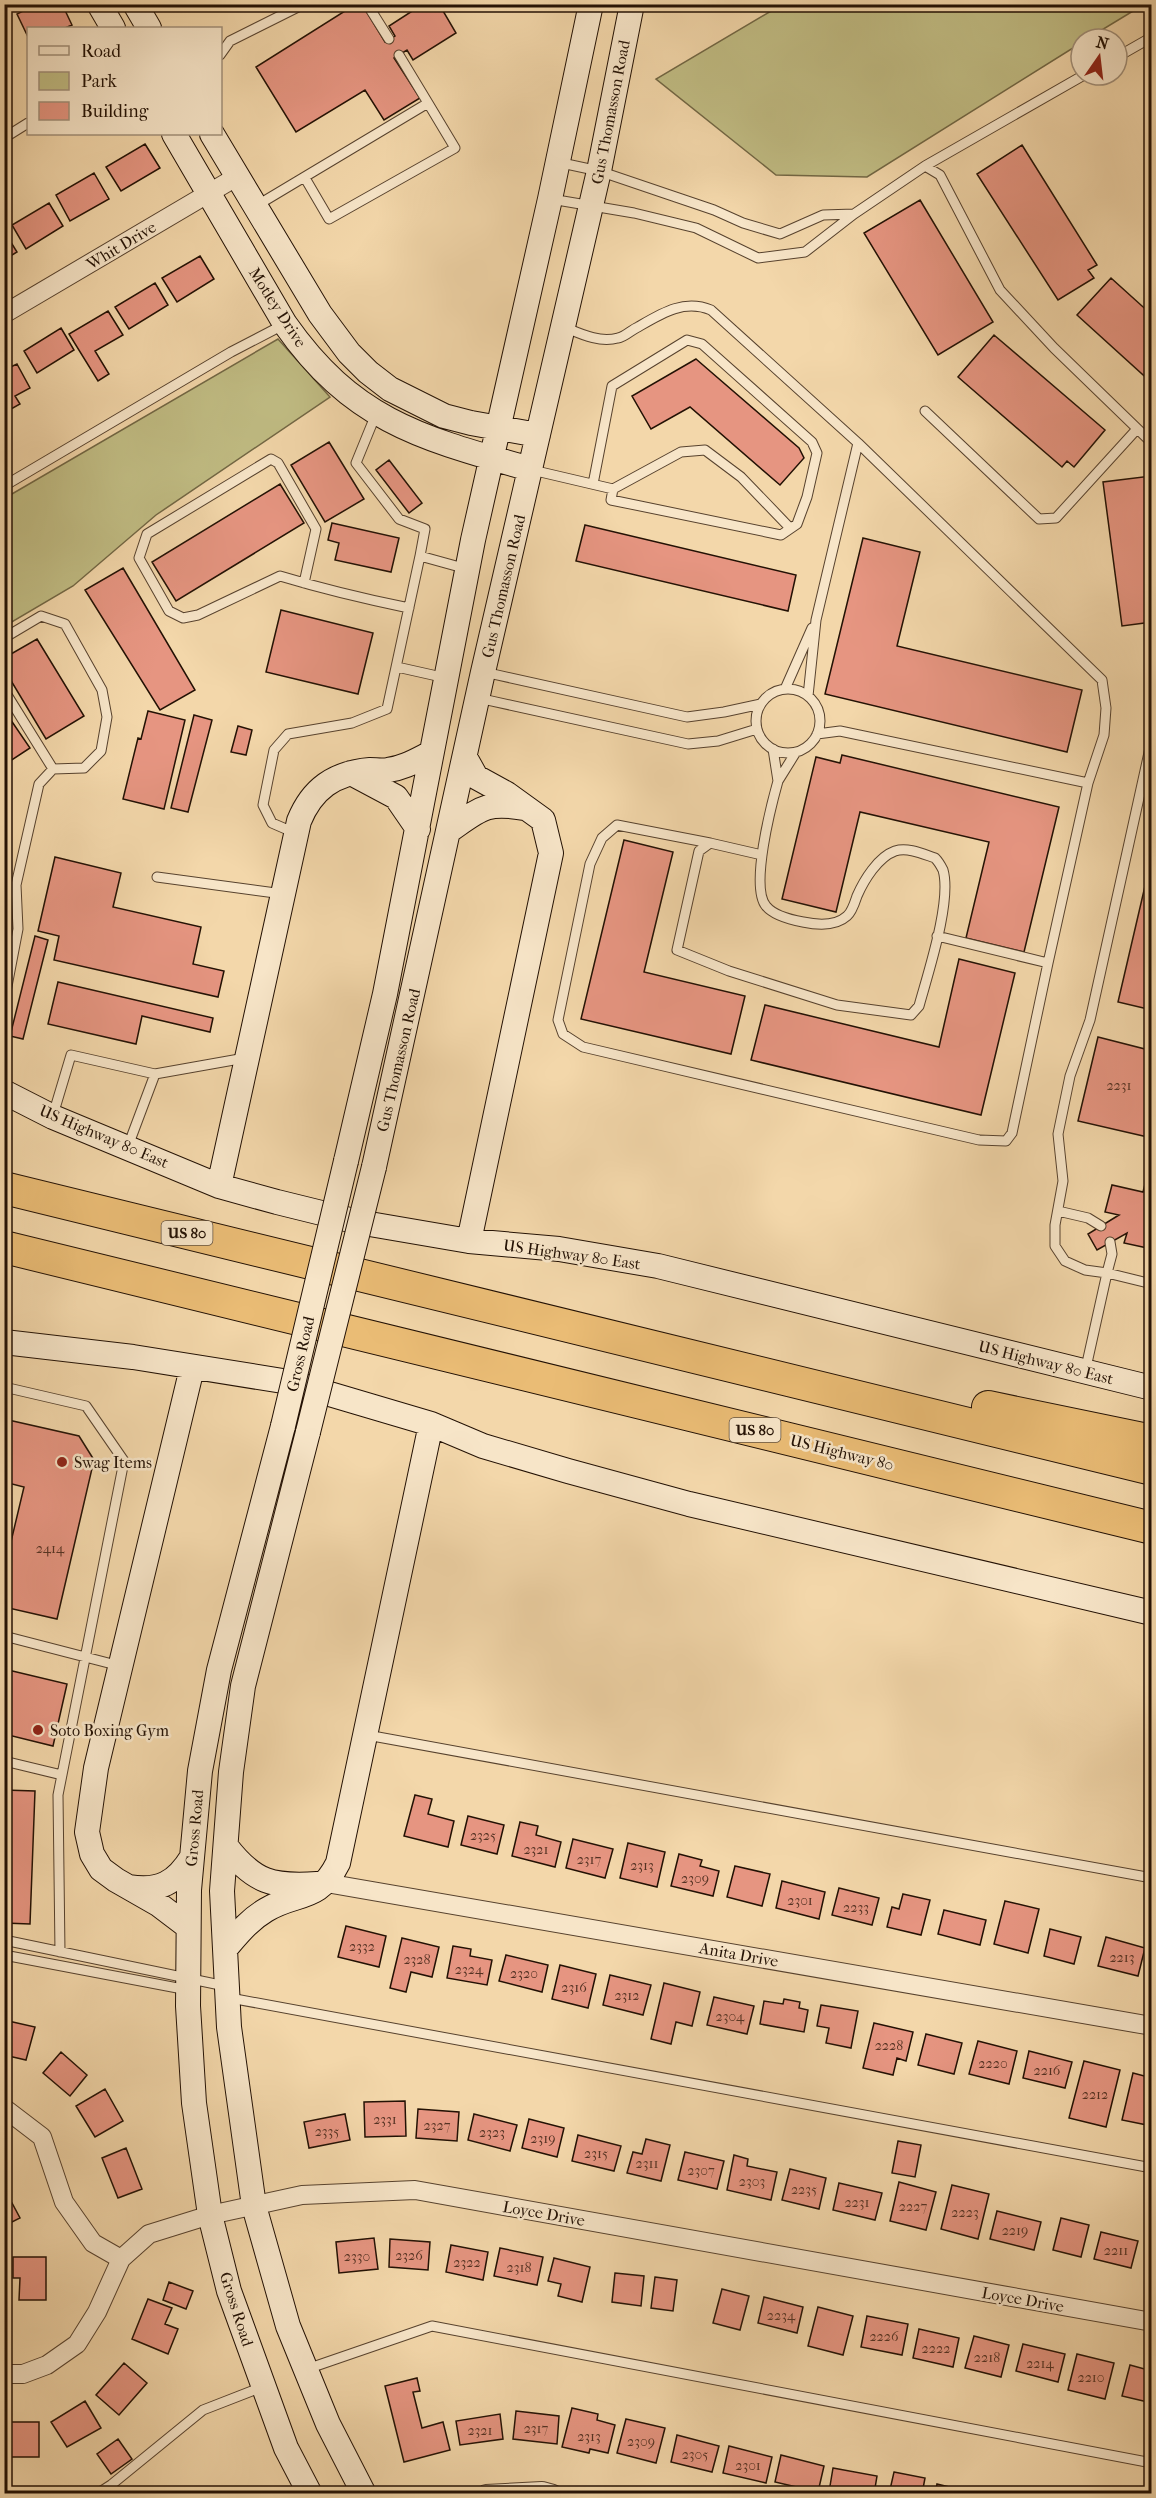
<svg xmlns="http://www.w3.org/2000/svg" width="1156" height="2498" font-family="'IM FELL French Canon',serif">
<style>
.green{fill:#c1bd84;stroke:#726744;stroke-width:1.5}
.building{fill:#e69581;stroke:#231104;stroke-width:1.5}
.lines{fill:none;stroke-linecap:round;stroke-linejoin:round}
.service-casing{stroke:#57422e;stroke-width:11}
.minor-casing{stroke:#57422e;stroke-width:20}
.secondary-casing{stroke:#231104;stroke-width:26}
.motorway-casing{stroke:#231104;stroke-width:34}
.service{stroke:#f7e5c8;stroke-width:9}
.minor{stroke:#f7e5c8;stroke-width:18}
.secondary{stroke:#f7e5c8;stroke-width:24}
.motorway{stroke:#eabc75;stroke-width:32}
.secondary-bridge-casing{stroke:#231104;stroke-width:26;stroke-linecap:butt}
.secondary-bridge{stroke:#f7e5c8;stroke-width:24}
.poi-dot{fill:#8f2418;stroke:#f7e5c8;stroke-width:2}
.labels{text-anchor:middle;stroke-width:5;stroke-linejoin:round;paint-order:stroke}
.number-label{font-size:14px;fill:#543223}
.shield{fill:#f7e5c8;stroke:#63513f;stroke-width:1.5}
.shield-label{font-size:15px;font-weight:bold;fill:#231104}
.street-label{font-size:16px;fill:#231104;stroke:#f7e5c8}
.poi-label{font-size:16px;fill:#231104;stroke:#f7e5c8;text-anchor:start}
</style>
<rect width="100%" height="100%" fill="#f3d7aa"/>
<filter id="stains"><feTurbulence type="fractalNoise" baseFrequency=".00333" numOctaves="4"/><feColorMatrix values="0 0 0 0 .2 0 0 0 0 .09 0 0 0 0 .02 0 0 0 .5 -.17"/></filter>
<radialGradient id="worn" r=".72"><stop offset=".6" stop-color="#630" stop-opacity="0"/><stop offset="1" stop-color="#630" stop-opacity=".3"/></radialGradient>
<path class="green" d="M783,4h360v1l-56,34h-6v4l-214,134 -91,-2 -120,-96z
M278,339l52,58 -174,118 -83,71 -68,40v-128z"/>
<path class="building" d="M37,4h25l10,21 -7,3h-37v9l-11,-23z
M356,4h6l23,38 10,-6 -6,-10 34,-22h16l17,29 -43,27 -6,-10 -13,8 26,40 -36,22 -19,-30 -69,42 -40,-65z
M145,144l15,24 -39,23 -15,-24z
M1022,145l75,120 -9,5 6,8 -36,22 -81,-126z
M94,173l15,26 -39,22 -14,-26z
M920,200l73,122 -55,33 -74,-122z
M49,203l14,23 -37,23 -14,-24z
M4,231l13,21 -13,8z
M200,256l14,23 -37,23 -15,-24z
M1111,278l41,37v68l-75,-68z
M155,283l13,22 -39,24 -14,-22z
M108,311l15,24 -28,16 14,23 -11,7 -29,-47z
M61,328l13,22 -37,23 -13,-22z
M994,335l111,95 -31,37 -7,-6 -5,6 -104,-90z
M696,359l103,89 5,10 -24,27 -90,-78 -39,22 -19,-33z
M17,364l13,24 -15,8 5,8 -16,9v-43z
M329,442l35,57 -39,23 -34,-57z
M389,460l33,43 -13,10 -33,-43z
M1151,476l1,146 -30,4 -19,-144z
M280,484l24,39 -128,78 -24,-39z
M332,523l67,15 -8,34 -56,-12 4,-17 -11,-3z
M585,525l211,50 -8,36 -212,-50z
M863,538l57,14 -23,94 185,44 -15,62 -242,-58z
M123,568l72,122 -35,20 -75,-120z
M281,610l92,23 -15,61 -92,-22z
M37,639l47,77 -38,23 -42,-70v-11z
M4,710l26,38 -26,17z
M148,711l37,9 -21,89 -41,-10 15,-61 3,1z
M194,715l18,5 -24,92 -17,-4z
M238,726l14,4 -6,25 -15,-3z
M842,755l217,52 -35,145 -58,-14 23,-96 -129,-30 -24,100 -54,-13 34,-142 24,6z
M624,840l49,12 -29,120 101,24 -14,58 -150,-35z
M1152,856v154l-34,-8z
M55,857l66,16 -8,34 88,20 -8,37 31,7 -6,26 -164,-37 5,-24 -21,-5z
M35,936l13,4 -25,99 -13,-3z
M959,959l56,14 -34,142 -230,-55 14,-55 174,42z
M58,982l155,36 -3,14 -68,-16 -6,28 -88,-20z
M1098,1037l51,13 3,-10v98l-74,-17z
M1152,1157v92l-28,-6 3,-10 -30,17 -9,-16 31,-19 -14,-3 7,-27 31,7z
M4,1419l75,17 15,24 -37,159 -53,-12v-36l20,-84 -20,-5z
M4,1669l63,15 -14,62 -49,-12z
M4,1790l31,1 -5,133 -26,-1z
M415,1795l17,4 -4,15 26,7 -6,26 -44,-11z
M468,1816l36,9 -7,29 -36,-9z
M520,1822l18,4 -2,9 25,7 -6,25 -43,-11z
M573,1839l40,10 -8,29 -39,-10z
M628,1843l37,9 -8,35 -37,-9z
M679,1854l23,6 -2,6 19,5 -6,25 -42,-10z
M735,1866l35,8 -8,32 -35,-9z
M782,1881l43,11 -6,27 -43,-11z
M839,1888l40,10 -7,27 -40,-10z
M903,1894l27,6 -9,35 -34,-8 5,-20 7,2z
M1005,1901l34,8 -11,44 -34,-9z
M944,1910l42,10 -6,25 -42,-11z
M346,1926l40,10 -7,31 -41,-10z
M1050,1929l31,8 -7,27 -30,-8z
M1106,1937l39,11 -7,28 -40,-10z
M402,1938l37,9 -7,30 -21,-5 -5,20 -16,-4z
M453,1946l18,3 -1,7 22,4 -5,25 -40,-7z
M506,1955l42,10 -6,27 -43,-11z
M560,1965l36,9 -8,34 -36,-9z
M610,1975l41,10 -8,30 -40,-10z
M664,1983l36,9 -8,34 -16,-4 -5,22 -20,-5z
M714,1997l40,9 -7,28 -40,-9z
M784,1999l16,3 -1,6 9,2 -4,22 -44,-8 4,-23 19,3z
M821,2005l37,6 -7,37 -25,-5 3,-15 -12,-2z
M4,2020l31,7 -9,33 -22,-5z
M874,2023l39,9 -7,29 -9,-3 -4,17 -30,-7z
M926,2034l36,9 -8,31 -36,-9z
M978,2041l39,10 -8,33 -40,-10z
M1029,2051l43,11 -7,26 -42,-10z
M61,2052l26,23 -17,21 -27,-23z
M1084,2061l36,9 -14,57 -37,-9z
M1133,2073l19,5v48l-30,-6z
M105,2089l18,32 -28,16 -19,-31z
M405,2101l1,35 -41,1 -1,-35z
M418,2109l41,3 -2,29 -41,-3z
M345,2114l5,26 -41,8 -5,-26z
M474,2114l43,11 -7,26 -42,-11z
M529,2119l35,9 -7,29 -35,-9z
M578,2135l43,11 -7,25 -42,-10z
M646,2139l24,6 -9,36 -34,-8 6,-21 9,2z
M898,2141l23,4 -6,32 -23,-4z
M126,2148l16,41 -24,9 -16,-40z
M685,2152l39,9 -7,28 -39,-9z
M734,2155l14,4 -1,7 30,6 -6,28 -44,-10z
M790,2169l36,9 -7,31 -37,-9z
M899,2182l37,10 -10,38 -36,-9z
M839,2183l43,10 -7,27 -42,-10z
M952,2185l37,9 -11,45 -37,-10z
M4,2203l2,3 6,-3 8,15 -16,8z
M997,2211l44,11 -7,28 -44,-11z
M1061,2218l28,7 -8,32 -28,-7z
M1101,2232l37,9 -7,27 -37,-9z
M374,2238l4,31 -39,4 -3,-31z
M390,2239l40,3 -2,28 -39,-3z
M451,2245l37,7 -5,28 -37,-8z
M500,2248l43,9 -6,28 -43,-9z
M13,2257h33v43h-27l1,-22h-7z
M554,2258l36,9 -8,35 -24,-6 3,-12 -13,-3z
M615,2273l29,3 -3,30 -29,-4z
M655,2277l22,3 -4,31 -22,-3z
M169,2282l24,9 -7,18 -23,-9z
M722,2289l27,7 -9,34 -27,-7z
M764,2297l39,10 -6,26 -39,-10z
M148,2299l24,9 -7,16 13,5 -10,25 -36,-15z
M818,2307l35,9 -10,39 -35,-9z
M867,2316l41,8 -6,31 -41,-8z
M919,2329l40,9 -6,29 -40,-9z
M974,2336l35,9 -8,32 -36,-9z
M1023,2344l42,10 -7,28 -42,-11z
M1077,2354l37,9 -9,36 -37,-9z
M124,2363l23,20 -28,32 -23,-20z
M1130,2365l22,6v32l-30,-7z
M417,2378l3,13 -7,1 9,36 21,-6 7,28 -46,12 -19,-76z
M85,2401l16,27 -34,19 -16,-25z
M572,2408l26,6 -1,6 18,5 -7,28 -18,-4 -1,4 -27,-6z
M516,2411l43,5 -2,28 -44,-5z
M500,2414l3,25 -43,6 -4,-24z
M626,2419l39,9 -9,35 -39,-10z
M4,2422h35v35h-35z
M677,2435l42,11 -7,26 -41,-10z
M118,2439l14,20 -21,15 -14,-20z
M729,2446l43,11 -6,26 -43,-10z
M781,2455l43,11 -6,26 -43,-10z
M833,2468l44,8 -3,18 -45,-2z
M894,2472l31,6 -3,16h-33z
M937,2484l41,10h-43z"/>
<g class="lines">
<defs>
<path id="service" d="M367,4l22,35
M220,55l10,-14 74,-37
M399,55l29,48
M1117,57l35,-20
M4,138l24,-15
M557,162l42,9 115,39 29,13 37,11 43,-19 31,-1
M925,166l159,-91
M551,199l83,14 62,15 62,30 47,-6 49,-38 71,-48 15,9 60,115 54,58 98,95
M256,206l172,-103 27,45 -126,71 -24,-41
M564,327c17,7 35,16 54,11 7,-1 13,-8 20,-11 24,-14 46,-28 73,-17l147,133 -42,177 -8,76
M925,411l114,108 17,-1 81,-89
M376,414l-20,49 43,56 26,10 -5,27
M532,470l81,19 -2,11 170,35 16,-11 10,-27 10,-44 -5,-11 -110,-98 -15,-4 -75,46 -19,98
M4,486l227,-134 52,-27
M613,489l68,-37 24,-2 36,27 49,51
M304,583l12,-54 -38,-66 -7,-4 -124,75 -8,24 30,53 14,7 15,-3 82,-39c43,13 85,23 129,32
M4,638l37,-22 24,8 37,66 5,27 -6,34 -17,17 -31,1 -14,15 -23,101 2,44 -14,73
M397,667l49,11
M484,672l203,45 37,-5 37,-8
M785,689l27,-61
M756 721a32 32 0 1 1 64 0a32 32 0 1 1-64 0Z
M4,690l49,79
M478,698l210,46 30,-3 39,-12
M817,734l23,-3 248,52 16,-48 2,-27 -4,-28 -244,-237
M773,749l5,32 18,-29
M295,833l-23,-10 -9,-18 11,-55 14,-16 64,-11 35,-14 33,-153 47,13
M710,843l-93,-18 -15,13 -12,26 -32,156 5,14 20,13 396,93 27,1 6,-8 36,-170 -111,-27
M762,855l-52,-12 -11,8 -22,99 52,21 108,34 74,10 8,-9c9,-33 33,-105 24,-136 -2,-4 -5,-9 -8,-12 -12,-4 -27,-11 -40,-7 -17,6 -31,29 -38,45 -2,6 -5,16 -10,20 -11,10 -30,9 -44,6 -11,-2 -29,-6 -37,-16 -16,-19 5,-100 12,-125
M157,877l126,17
M1048,963l40,-180
M53,1115l18,-60 84,19
M128,1146l27,-72 90,-16
M1058,1211l30,7 13,8
M1110,1242l2,12 -5,19 45,11
M1085,1372l22,-99 -22,-3 -20,-9 -10,-15v-21l8,-44 -5,-47 12,-58 20,-56 62,-281
M4,1387l82,19 38,55 -66,334 2,157
M4,1636l116,30
M367,1735l785,143
M4,1761l58,14
M4,1940l221,46
M4,1955l184,35
M230,1998l922,170
M307,2369l125,-43 720,137
M97,2494l14,-9 92,-75 59,-23"/>
<path id="minor" d="M4,314l234,-138
M326,1883l826,143
M4,2108l38,29 22,65 29,41 28,16
M4,2374h19l24,-9 30,-21 20,-32 24,-53 28,-25 61,-19 92,-20 113,-5 737,132
M486,2494l56,-3 11,3"/>
<path id="secondary" d="M99,4l14,24
M135,4l14,24
M174,134l111,190c68,97 136,114 245,145
M212,134l108,180 29,39 19,19 22,17 54,27 27,7 67,12
M466,759l10,18 31,17 36,26 8,33 -82,388
M351,773l45,24 22,32
M450,830c30,-21 36,-29 74,-22
M4,1092l49,25 166,69 58,16 81,20 111,19 90,8 99,17 494,122
M346,1161l39,-167 88,-454 77,-341 41,-195
M374,1167l109,-495 116,-501 33,-167
M219,1186l80,-365c13,-32 35,-48 71,-51 6,0 12,1 18,0 16,-2 29,-10 43,-17
M4,1342l129,15 156,25 142,42 52,22 85,25 121,33 463,109
M283,1426l-64,244 -19,101 -11,119 -1,116 6,97 16,112 19,76 57,157 24,46
M308,1432l-65,254 -12,86 -9,119 3,58 4,78 25,179 34,120 40,98 36,70
M226,1846c28,37 47,41 91,38
M129,1887c30,5 47,-4 63,-30
M187,1926l-29,-22 -42,-24 -15,-11 -9,-15 -5,-22 9,-64 96,-400
M225,1949c13,-15 24,-29 41,-39 31,-19 52,-7 72,-47l93,-439"/>
<path id="motorway" d="M4,1188l1148,281
M4,1247l1148,281
M988,1407l164,34"/>
</defs>
<use href="#service" class="service-casing"/>
<use href="#minor" class="minor-casing"/>
<use href="#secondary" class="secondary-casing"/>
<use href="#motorway" class="motorway-casing"/>
<use href="#service" class="service"/>
<use href="#minor" class="minor"/>
<use href="#secondary" class="secondary"/>
<use href="#motorway" class="motorway"/>
<defs>
<path id="secondary-bridge" d="M283,1426l63,-265
M308,1432l66,-265"/>
</defs>
<use href="#secondary-bridge" class="secondary-bridge-casing"/>
<use href="#secondary-bridge" class="secondary-bridge"/>
</g>
<g class="poi-dot">
<circle cx="62" cy="1462" r="6"/>
<circle cx="38" cy="1730" r="6"/>
</g>
<g class="labels">
<g class="number-label">
<text x="1119" y="1090">2231</text>
<text x="50" y="1553">2414</text>
<text x="483" y="1840">2325</text>
<text x="536" y="1854">2321</text>
<text x="589" y="1864">2317</text>
<text x="642" y="1870">2313</text>
<text x="695" y="1883">2309</text>
<text x="800" y="1905">2301</text>
<text x="856" y="1912">2233</text>
<text x="362" y="1951">2332</text>
<text x="1122" y="1962">2213</text>
<text x="417" y="1964">2328</text>
<text x="469" y="1974">2324</text>
<text x="524" y="1978">2320</text>
<text x="574" y="1992">2316</text>
<text x="627" y="2000">2312</text>
<text x="730" y="2021">2304</text>
<text x="889" y="2050">2228</text>
<text x="993" y="2068">2220</text>
<text x="1047" y="2075">2216</text>
<text x="1095" y="2099">2212</text>
<text x="385" y="2124">2331</text>
<text x="437" y="2130">2327</text>
<text x="327" y="2136">2335</text>
<text x="492" y="2137">2323</text>
<text x="543" y="2143">2319</text>
<text x="596" y="2158">2315</text>
<text x="647" y="2168">2311</text>
<text x="701" y="2175">2307</text>
<text x="752" y="2186">2303</text>
<text x="804" y="2194">2235</text>
<text x="857" y="2207">2231</text>
<text x="913" y="2211">2227</text>
<text x="965" y="2217">2223</text>
<text x="1015" y="2235">2219</text>
<text x="1116" y="2255">2211</text>
<text x="409" y="2260">2326</text>
<text x="357" y="2261">2330</text>
<text x="467" y="2267">2322</text>
<text x="519" y="2272">2318</text>
<text x="781" y="2320">2234</text>
<text x="884" y="2341">2226</text>
<text x="936" y="2353">2222</text>
<text x="987" y="2362">2218</text>
<text x="1040" y="2368">2214</text>
<text x="1091" y="2382">2210</text>
<text x="536" y="2433">2317</text>
<text x="480" y="2435">2321</text>
<text x="589" y="2441">2313</text>
<text x="641" y="2446">2309</text>
<text x="695" y="2459">2305</text>
<text x="748" y="2470">2301</text>
</g>
<g class="shield">
<rect x="161.5" y="1221" width="51" height="24" rx="4.5"/>
<rect x="729.5" y="1418" width="51" height="24" rx="4.5"/>
</g>
<g class="shield-label">
<text x="187" y="1238">US 80</text>
<text x="755" y="1435">US 80</text>
</g>
<g class="street-label">
<text transform="translate(610 112) rotate(-79)" y="6">Gus Thomasson Road</text>
<text transform="translate(121 245) rotate(-31)" y="6">Whit Drive</text>
<text transform="translate(278 307) rotate(57)" y="6">Motley Drive</text>
<text transform="translate(503 586) rotate(-77)" y="6">Gus Thomasson Road</text>
<text transform="translate(398 1060) rotate(-77)" y="6">Gus Thomasson Road</text>
<text transform="translate(104 1136) rotate(23)" y="6">US Highway 80 East</text>
<text transform="translate(572 1254) rotate(8)" y="6">US Highway 80 East</text>
<text transform="translate(300 1354) rotate(-77)" y="6">Gross Road</text>
<text transform="translate(1046 1362) rotate(14)" y="6">US Highway 80 East</text>
<text transform="translate(842 1452) rotate(14)" y="6">US Highway 80</text>
<text transform="translate(194 1828) rotate(-85)" y="6">Gross Road</text>
<text transform="translate(739 1954) rotate(10)" y="6">Anita Drive</text>
<text transform="translate(544 2213) rotate(10)" y="6">Loyce Drive</text>
<text transform="translate(1023 2299) rotate(10)" y="6">Loyce Drive</text>
<text transform="translate(237 2309) rotate(72)" y="6">Gross Road</text>
</g>
<g class="poi-label">
<text x="74" y="1468">Swag Items</text>
<text x="50" y="1736">Soto Boxing Gym</text>
</g>
</g>
<rect width="1156" height="2498" fill="none" stroke="#f3d7aa" stroke-width="24"/>
<rect x="6" y="6" width="1144" height="2486" fill="none" stroke="#231104" stroke-width="3"/>
<rect x="12" y="12" width="1132" height="2474" fill="none" stroke="#231104" stroke-width="1.5"/>
<rect x="27" y="27" width="195" height="108" fill="#f7e5c8" stroke="#a2907a" stroke-width="1.5"/>
<rect x="39" y="46" width="30" height="9" fill="#f7e5c8" stroke="#a2907a" stroke-width="1.5"/>
<text x="81" y="57" font-size="18" fill="#231104">Road</text>
<rect x="39" y="72" width="30" height="18" fill="#c1bd84" stroke="#a2907a" stroke-width="1.5"/>
<text x="81" y="87" font-size="18" fill="#231104">Park</text>
<rect x="39" y="102" width="30" height="18" fill="#e69581" stroke="#a2907a" stroke-width="1.5"/>
<text x="81" y="117" font-size="18" fill="#231104">Building</text>
<g transform="translate(1099 57) rotate(14)"><circle r="28" fill="#f7e5c8" stroke="#a2907a" stroke-width="1.5"/>
<path d="M0-4.5L10 22L0 15L-10 22Z" fill="#8f2418"/>
<text y="-9" font-size="16" font-weight="bold" text-anchor="middle" fill="#231104">N</text>
</g>
<rect width="100%" height="100%" filter="url(#stains)"/>
<rect width="100%" height="100%" fill="url(#worn)"/>
</svg>
